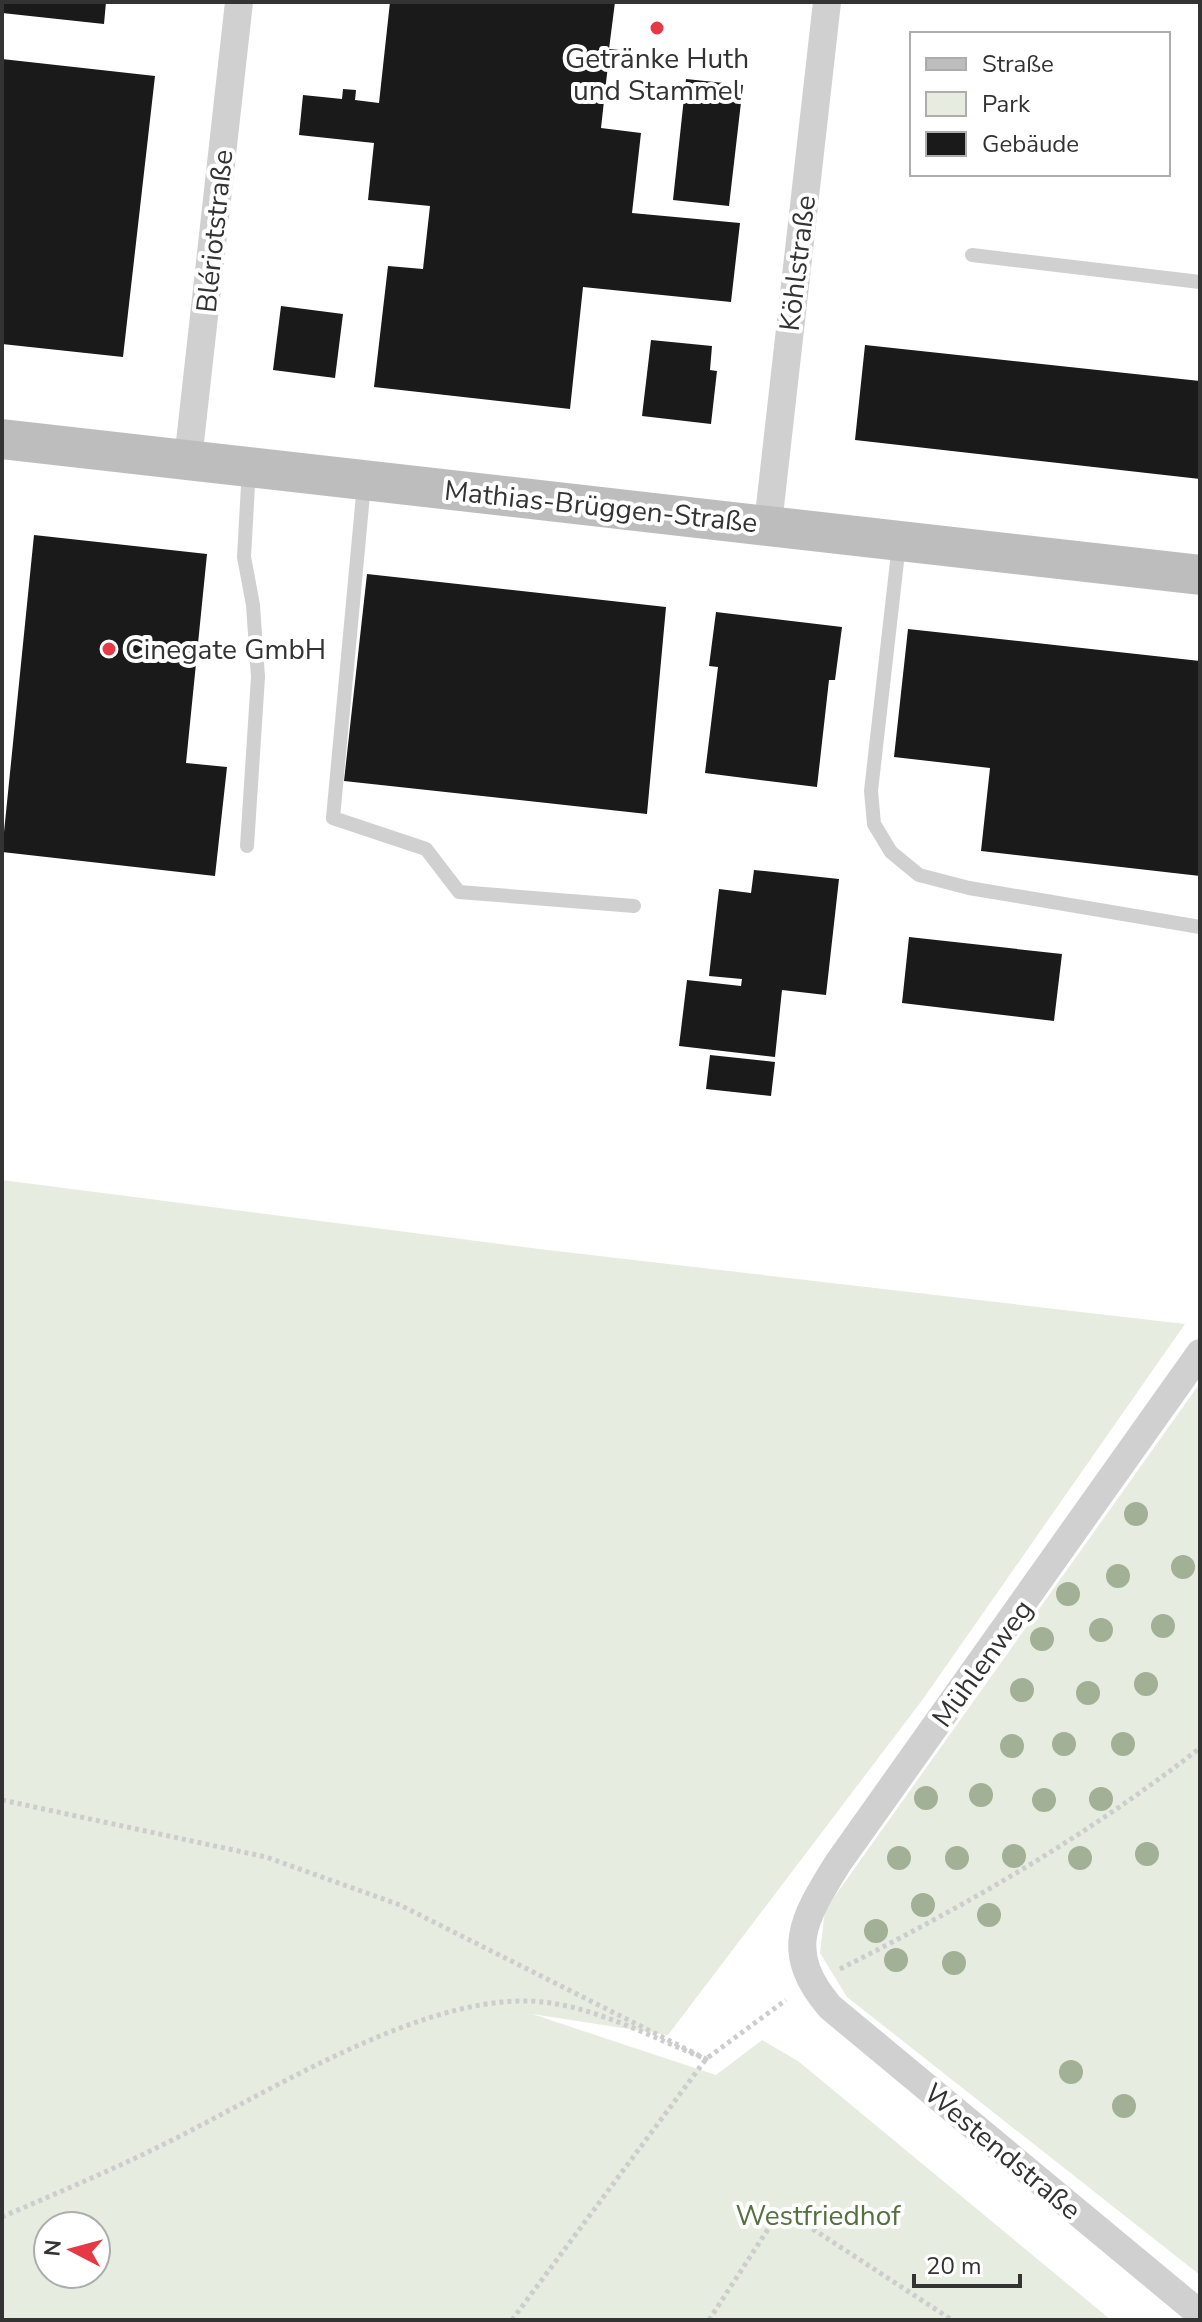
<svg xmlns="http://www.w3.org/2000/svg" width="1202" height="2322" font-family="'Nunito Sans',sans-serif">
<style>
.green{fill:#e6ecdf;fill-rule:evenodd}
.building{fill:#1a1a1a}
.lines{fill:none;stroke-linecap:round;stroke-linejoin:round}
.path{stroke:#cdcdcd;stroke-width:5;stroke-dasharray:4 4;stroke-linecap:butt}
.lane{stroke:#d0d0d0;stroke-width:14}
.street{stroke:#d0d0d0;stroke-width:28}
.secondary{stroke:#bdbdbd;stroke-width:40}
.tree{fill:#a2b095}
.poi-dot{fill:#e63946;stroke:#fff;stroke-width:3}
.labels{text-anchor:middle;stroke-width:8;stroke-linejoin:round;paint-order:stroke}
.poi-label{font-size:28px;fill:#333;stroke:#fff}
.street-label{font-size:28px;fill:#333;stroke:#fff}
.park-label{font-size:28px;fill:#56703f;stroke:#fff}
</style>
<rect width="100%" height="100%" fill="#fff"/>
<path class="green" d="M2,1180l537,69 646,75 -262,375 -255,336 -136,-21 184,61 46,-35 36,21 313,259h-1109zM48,2226h48v48h-48z
M1200,1383v892l-353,-278 -27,-44 5,-43z"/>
<path class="building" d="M2,2h104l-2,22 -102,-11z
M390,2h225l-6,47 31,3 -1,15 -31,-2 -7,63 40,5 -9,80 108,10 -9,79 -148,-15 -13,122 -196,-22 14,-121 35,3 7,-63 -62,-6 6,-57 -75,-8 4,-40 39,4 1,-10 13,1 -1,10 24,3z
M2,59l153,17 -32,281 -121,-13z
M686,79l57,6 -14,121 -56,-6z
M281,306l62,8 -8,64 -62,-8z
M651,340l61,6 -2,24 7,1 -6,53 -69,-8z
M865,345l335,36v98l-345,-39z
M34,535l173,19 -21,209 41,4 -12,109 -213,-24z
M367,574l299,33 -19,207 -303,-33z
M716,612l126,15 -7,53h-6l-12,107 -112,-14 13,-106 -9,-1z
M908,629l292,32v215l-219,-25 9,-83 -96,-11z
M754,870l85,9 -13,116 -44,-5 -7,67 -96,-11 8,-66 54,6 1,-7 -33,-3 10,-87 32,4z
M909,937l153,17 -8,67 -152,-18z
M710,1055l65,7 -4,34 -65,-7z"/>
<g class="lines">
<path class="path" d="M2,1800l264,57 134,48 306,154c-56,-22 -118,-57 -179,-58 -117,-2 -270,99 -375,149 -49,24 -100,45 -150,67
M840,1969c130,-66 244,-131 360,-221
M512,2320l194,-261 80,-59
M709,2320l63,-97 24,-5 156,102"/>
<path class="lane" d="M972,255l228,27
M364,484l-31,334 93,31 33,43 175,14
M899,544l-28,247 3,33 17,28 28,23 50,13 231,39
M247,846l11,-169 -5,-72 -9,-48 5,-89"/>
<path class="street" d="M188,460l51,-458
M768,524l59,-522
M1200,1353l-362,510c-34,55 -56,88 -8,144l370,307"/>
<path class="secondary" d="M2,439l1198,136"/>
</g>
<g class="tree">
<circle cx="1136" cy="1514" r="12"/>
<circle cx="1183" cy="1567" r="12"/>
<circle cx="1118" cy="1576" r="12"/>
<circle cx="1068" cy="1594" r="12"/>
<circle cx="1163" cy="1626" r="12"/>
<circle cx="1101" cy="1630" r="12"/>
<circle cx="1042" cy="1639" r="12"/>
<circle cx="1146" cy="1684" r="12"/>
<circle cx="1022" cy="1690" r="12"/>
<circle cx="1088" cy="1693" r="12"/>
<circle cx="1064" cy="1744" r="12"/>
<circle cx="1123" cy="1744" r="12"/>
<circle cx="1012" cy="1746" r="12"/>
<circle cx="981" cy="1795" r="12"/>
<circle cx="926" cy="1798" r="12"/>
<circle cx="1101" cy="1799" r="12"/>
<circle cx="1044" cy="1800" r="12"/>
<circle cx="1147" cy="1854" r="12"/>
<circle cx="1014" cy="1856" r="12"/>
<circle cx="899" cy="1858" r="12"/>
<circle cx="957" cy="1858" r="12"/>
<circle cx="1080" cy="1858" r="12"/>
<circle cx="923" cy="1905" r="12"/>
<circle cx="989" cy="1915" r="12"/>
<circle cx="876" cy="1931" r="12"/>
<circle cx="896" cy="1960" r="12"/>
<circle cx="954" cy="1963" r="12"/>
<circle cx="1071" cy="2072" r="12"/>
<circle cx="1124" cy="2106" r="12"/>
</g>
<g class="poi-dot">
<circle cx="657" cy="28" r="8"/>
<circle cx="109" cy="649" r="8"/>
</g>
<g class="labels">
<g class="poi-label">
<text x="657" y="68">Getränke Huth<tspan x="657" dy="32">und Stammel</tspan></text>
<text x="125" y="659" text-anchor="start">Cinegate GmbH</text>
</g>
<g class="street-label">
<text transform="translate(214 231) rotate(-84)" y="10">Blériotstraße</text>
<text transform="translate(797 263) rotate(-83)" y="10">Köhlstraße</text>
<text transform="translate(601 506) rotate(6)" y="10">Mathias-Brüggen-Straße</text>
<text transform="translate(982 1663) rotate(-54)" y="10">Mühlenweg</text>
<text transform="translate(1003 2151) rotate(40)" y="10">Westendstraße</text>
</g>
<g class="park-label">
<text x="818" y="2225">Westfriedhof</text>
</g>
</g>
<rect width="1202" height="2322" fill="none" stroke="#333333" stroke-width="8"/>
<rect x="910" y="32" width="260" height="144" fill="#ffffff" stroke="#adadad" stroke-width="2"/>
<rect x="926" y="58" width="40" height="12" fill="#bdbdbd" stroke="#adadad" stroke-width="2"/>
<text x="982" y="72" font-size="24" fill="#333333">Straße</text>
<rect x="926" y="92" width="40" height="24" fill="#e6ecdf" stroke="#adadad" stroke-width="2"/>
<text x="982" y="112" font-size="24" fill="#333333">Park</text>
<rect x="926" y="132" width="40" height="24" fill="#1a1a1a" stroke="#adadad" stroke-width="2"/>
<text x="982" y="152" font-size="24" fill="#333333">Gebäude</text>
<g transform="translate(72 2250) rotate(276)"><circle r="38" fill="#ffffff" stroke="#adadad" stroke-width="2"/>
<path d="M0-6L14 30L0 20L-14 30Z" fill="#e63946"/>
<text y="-12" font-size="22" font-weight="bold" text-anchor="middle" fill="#333333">N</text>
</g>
<path d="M914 2274v12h106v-12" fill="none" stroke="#333333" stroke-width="4"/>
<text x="926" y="2274" font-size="24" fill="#333333" stroke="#ffffff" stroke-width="6" paint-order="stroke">20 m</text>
</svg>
